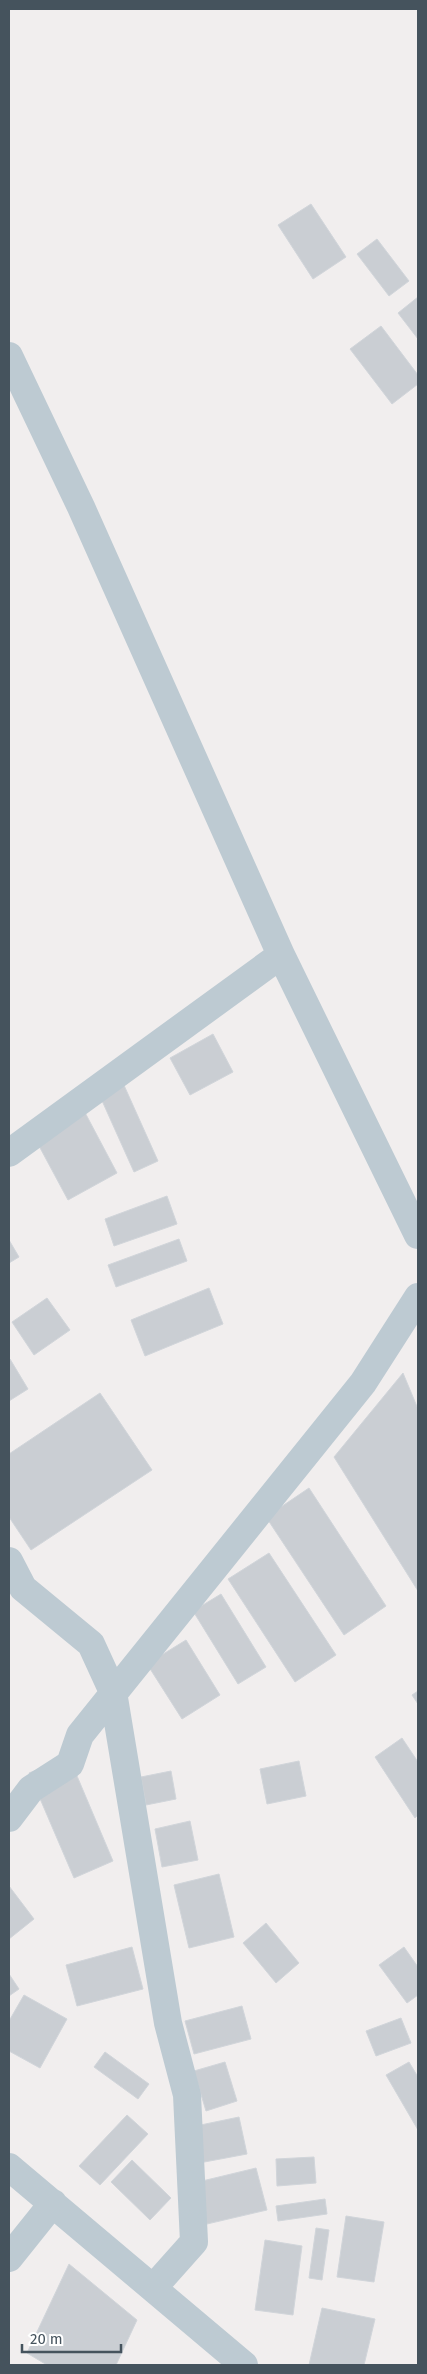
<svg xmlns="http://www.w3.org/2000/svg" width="427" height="2374" font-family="'Fira Sans',sans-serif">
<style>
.building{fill:#caced3;stroke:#d1d5da}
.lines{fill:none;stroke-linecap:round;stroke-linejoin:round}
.street{stroke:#bdcad2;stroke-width:28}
</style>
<rect width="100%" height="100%" fill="#f1eeee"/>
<path class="building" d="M311,204l35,53 -33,22 -35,-54z
M377,239l32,42 -20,15 -32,-42z
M418,297v42l-20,-26z
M381,326l37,49v9l-26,20 -42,-55z
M213,1034l20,38 -43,23 -20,-37z
M123,1083l35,78 -24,11 -35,-78z
M81,1105l36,68 -49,27 -37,-69z
M167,1196l10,28 -63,22 -9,-27z
M179,1239l8,22 -71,26 -8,-22z
M9,1240l10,17 -10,6z
M209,1288l14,36 -78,32 -14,-36z
M47,1298l23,32 -36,25 -22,-33z
M10,1359l18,30 -19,12v-41z
M403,1373l15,36v182l-84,-134z
M100,1393l52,77 -121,80 -22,-33v-63z
M309,1488l77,118 -42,29 -78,-118z
M269,1553l67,102 -41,27 -67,-103z
M221,1594l45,73 -28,17 -45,-73z
M186,1640l34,55 -38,24 -35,-55z
M418,1691v13l-6,-9z
M402,1738l16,24v53l-3,3 -40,-61z
M69,1757l44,104 -39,17 -45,-105z
M299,1761l7,35 -39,8 -7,-35z
M171,1771l5,28 -30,6 -5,-28z
M190,1821l8,39 -36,7 -7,-38z
M219,1874l15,63 -45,11 -15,-63z
M9,1886l25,33 -25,20z
M266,1923l33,40 -23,20 -33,-40z
M132,1947l11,42 -66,17 -11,-41z
M404,1947l14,20v28l-11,8 -28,-38z
M9,1974l10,15 -10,7z
M24,1995l43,24 -27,49 -31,-17v-30z
M242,2006l9,33 -57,15 -9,-33z
M401,2018l10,25 -35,13 -10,-25z
M105,2052l44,32 -11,15 -44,-32z
M225,2062l12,39 -31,10 -12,-40z
M409,2062l9,15v53l-32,-55z
M127,2115l21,19 -48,51 -21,-19z
M239,2117l8,37 -48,9 -8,-36z
M314,2157l2,26 -39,3 -1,-27z
M132,2160l39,38 -21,22 -39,-38z
M256,2168l11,42 -60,14 -9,-42z
M325,2199l2,15 -49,7 -2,-15z
M346,2216l38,6 -10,60 -37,-5z
M316,2228l13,2 -7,50 -13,-2z
M265,2240l37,6 -9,69 -38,-5z
M69,2264l68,56 -21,45h-69l-20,-12z
M322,2308l53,11 -11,46h-55z"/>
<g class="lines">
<path class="street" d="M9,356l72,151 200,448
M9,1153l272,-198 137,280
M9,1561l14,27 68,56 22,48 55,331 19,72 7,147 -41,46
M9,1818l22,-29 39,-25 10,-29 283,-352 55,-86
M9,2167l235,198
M9,2258l44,-55"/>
</g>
<rect width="427" height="2374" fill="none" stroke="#45535d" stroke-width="20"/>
<path d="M22 2344v8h99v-8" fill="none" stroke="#45535d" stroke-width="2.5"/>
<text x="30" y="2344" font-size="15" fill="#45535d" stroke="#ffffff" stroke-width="4" paint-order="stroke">20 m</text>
</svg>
